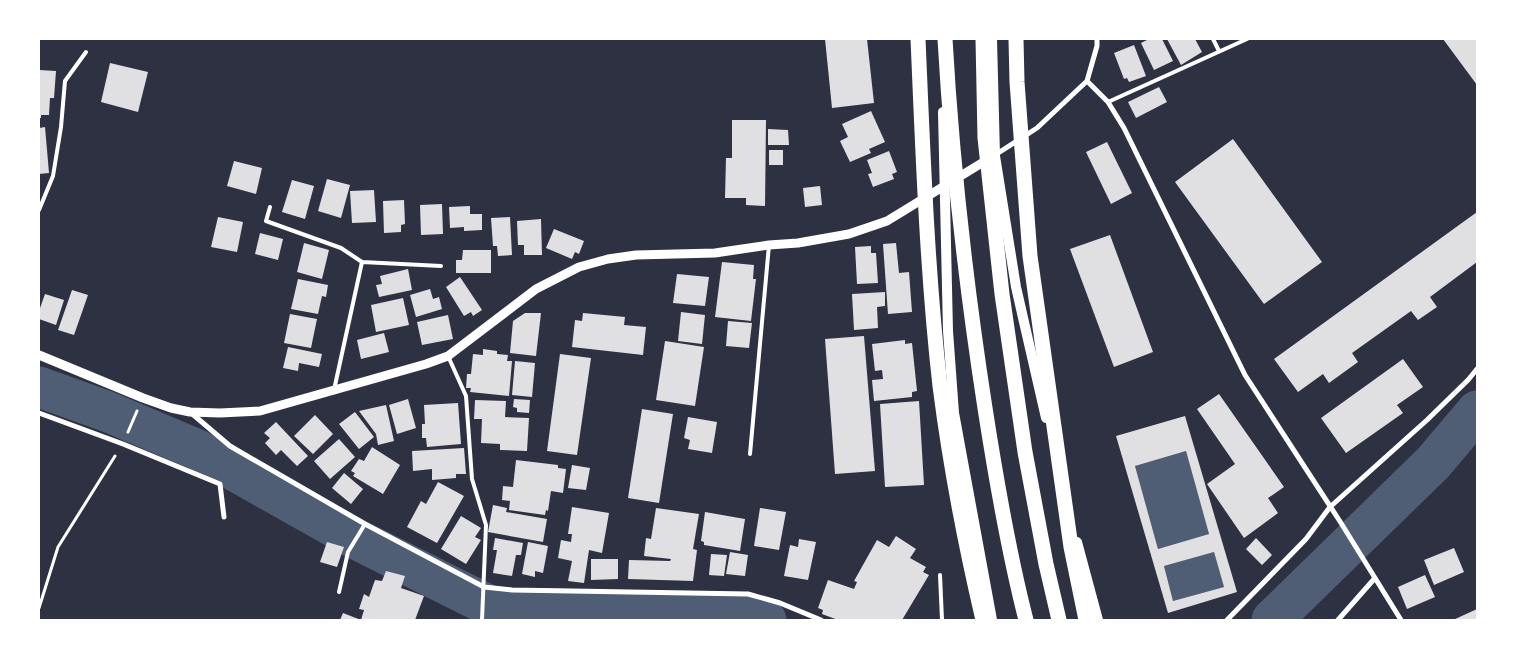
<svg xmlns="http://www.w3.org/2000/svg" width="1516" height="659" font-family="Overpass,sans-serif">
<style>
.water{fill:#4f5d75}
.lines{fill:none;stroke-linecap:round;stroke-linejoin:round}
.river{stroke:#4f5d75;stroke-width:41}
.building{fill:#e0e0e3;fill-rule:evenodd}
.path{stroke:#fff;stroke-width:3}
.service{stroke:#fff;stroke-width:4}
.minor{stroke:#fff;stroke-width:5}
.tertiary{stroke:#fff;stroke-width:9}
.secondary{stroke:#fff;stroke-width:10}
.motorway{stroke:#fff;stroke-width:15}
</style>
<rect width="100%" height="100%" fill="#2d3142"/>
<path class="water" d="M1186,451l23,83 -51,15 -23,-83z
M1214,552l10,35 -51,14 -9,-35z"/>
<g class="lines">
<path class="river" d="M39,387l67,24 92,39 156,88 140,70 116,2 109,4 28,2 19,4
M1272,620l161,-157 44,-52"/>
</g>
<path class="building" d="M825,39h42l7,64 -42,5z
M1149,39h13l11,22 -19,9 -13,-27z
M1167,39h28l7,13 -21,13z
M1443,39h34v46z
M1134,45l12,31 -17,6 -2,-4 -3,1 -10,-26z
M110,63l38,9 -10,40 -37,-10z
M39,70l17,1 -2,27h-4l-1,17h-8v3h-2z
M1159,87l8,15 -31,16 -8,-16z
M871,111l14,31 -16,7 2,4 -21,9 -10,-21 8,-4 -6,-13z
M732,120h34l-1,86 -19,-1v-7h-21l1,-40h6z
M45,127l4,46 -10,1v-46z
M768,129l20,1 1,15h-21z
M1233,139l89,123 -58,42 -89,-122z
M1107,142l25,51 -21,11 -25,-52z
M769,150h14v15h-14z
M889,151l8,21 -5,2 2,5 -21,8 -5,-13 4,-1 -5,-13z
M234,161l28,7 -6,26 -29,-8z
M327,179l23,6 -9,33 -23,-7z
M292,180l22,6 -9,33 -23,-7z
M820,186l2,19 -17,2 -2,-19z
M374,190l2,32 -24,1 -2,-32z
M404,200l1,24 -4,1v7l-17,1 -1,-32z
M442,204l1,30 -22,1 -1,-30z
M470,206v8h12v16l-18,1v-4l-14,1 -1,-21z
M1477,212v50l-47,35 7,10 -19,13 -7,-9 -59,42 6,9 -29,21 -6,-9 -25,18 -24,-33z
M218,217l25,5 -6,30 -26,-5z
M510,217l2,38 -14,1 -1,-10h-4l-2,-28z
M541,219l1,36h-18v-10h-6l-1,-24z
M554,229l30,12 -5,13 -4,-2 -3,7 -26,-11z
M260,233l23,6 -5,21 -23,-6z
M1110,235l43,117 -39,15 -44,-118z
M304,243l25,7 -7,29 -25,-7z
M896,243l3,30 10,-1 3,40 -24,2 -5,-70z
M871,246v7h5l2,30 -21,1 -2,-37z
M463,250h28v23h-35v-13h6z
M722,262l32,3 -1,14h3l-5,42 -36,-4z
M408,269l4,21 -33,7 -3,-12 6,-1 -2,-8z
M677,274l32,3 -4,29 -32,-3z
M460,277l22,33 -9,6 -2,-4 -7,4 -18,-29z
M298,279l30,6 -2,12 -4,-1 -4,18 -27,-5z
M430,289l3,10 6,-2 3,12 -26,8 -6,-22z
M72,290l16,5 -14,40 -16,-5z
M885,292v14l-8,1 1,21 -24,2 -2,-36z
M45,294l19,6 -8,25 -17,-6v-8z
M403,298l6,27 -33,7 -5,-27z
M681,312l24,3 -3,29 -24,-3z
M525,313h16l-5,43 -26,-3 3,-32z
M583,313l42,4 -1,8 22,2 -3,28 -71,-8 3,-27 7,1z
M290,314l27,5 -6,29 -27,-5z
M448,315l5,24 -31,6 -5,-23z
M728,321l24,2 -3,25 -23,-2z
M384,333l5,19 -28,7 -4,-19z
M864,336l11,135 -40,3 -10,-135z
M905,340v4l7,-1 5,48 -5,1v5l-38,4 -2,-21 11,-1 -1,-9 -7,1 -3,-27z
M665,341l39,6 -9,59 -39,-6z
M288,347l34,7 -3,13 -20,-4 -1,8 -15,-3z
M483,349l14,2v3l11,1 -1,6h5l-3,35 -39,-4 1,-4h-5l1,-14h4l2,-20 10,1z
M560,354l31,4 -14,97 -30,-4z
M1403,359l20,28 -26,18 6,8 -57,40 -25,-35z
M515,361l20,2 -3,34 -20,-2z
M1219,394l65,93 -16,11 10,15 -34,25 -37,-54 28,-20 -38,-55z
M408,399l8,29 -19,6 -8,-29z
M514,399l16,1 -1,13 -12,-1v-4l-4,-1z
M475,400l31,1 -1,16 24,1 -2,33 -27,-1v-6l-19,-1 1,-24h-8z
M919,401l5,84 -39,2 -5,-83z
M458,403l3,41 -34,3 -1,-9h-4v-14h3l-1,-19z
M386,405l8,36 -16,4 -2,-11 -17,-23z
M642,409l31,5 -14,89 -31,-5z
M355,412l19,25 -15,12 -20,-25z
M315,415l18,19 -20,20 -19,-18z
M1185,416l52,176 -69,21 -52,-177zM1186,451l23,83 -51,15 -23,-83zM1214,552l10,35 -51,14 -9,-35z
M688,417l29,5 -5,31 -24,-4 2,-9 -6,-2z
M276,422l32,34 -11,10 -16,-16 -5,5 -11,-12 5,-5 -6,-5z
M339,439l16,18 -25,22 -16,-18z
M372,447l28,18 -17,29 -30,-18 2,-3 -4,-2 8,-12 5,2z
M464,448l2,26h-10v4l-24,2v-11l-19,2 -1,-20z
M516,460l42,5v3l8,1 -3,24 -12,-2 -3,20 -2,-1 -1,5 -36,-5 1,-9 -8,-1 1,-14 10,1z
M572,465l18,3 -4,22 -18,-2z
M344,473l19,16 -12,15 -19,-16z
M438,482l26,14 -27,47 -30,-16 14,-26 5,3z
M493,505l14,3 -1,4 41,7 -4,23 -55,-10z
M572,507l37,6 -7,40 -13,-3 -5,33 -16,-2 4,-20 -14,-3 3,-18 10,2 1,-8h-4z
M656,508l43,6 -6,35 4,1 -4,31 -65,-2 1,-19 41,1 1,-2 -27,-3 2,-18 5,1z
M760,508l26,4 -7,38 -25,-4z
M705,512l40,7 -5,32 -36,-6v-3l-3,-1z
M461,516l20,12 -6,9 6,3 -15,24 -25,-15z
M896,536l20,13 -6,9 16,9 -3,5 6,3 -27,45h-64l-16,-6 1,-4 -5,-2 10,-28 26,9 3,-7 -3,-1 23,-41 12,7z
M495,538l28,5 -2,12h-5l-4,21 -19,-3 4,-23h-4z
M1256,538l16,17 -10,10 -16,-16z
M799,539l17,3 -8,38 -24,-4 6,-31 8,2z
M327,542l17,5 -7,20 -17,-5z
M528,542l20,4 -5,27 -8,-2v6l-13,-3z
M1454,548l10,24 -30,13 -10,-25z
M730,552l18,3 -3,21 -19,-2z
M711,554l16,1 -3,21 -15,-1z
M591,559h27v20l-27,1z
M386,571l19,5 -4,12 23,8 -9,24h-54l3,-10 -5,-1 5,-15 5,3 6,-17 7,1z
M1425,575l10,22 -28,12 -9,-22z
M1477,609v11h-24z
M343,613l18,7h-21z"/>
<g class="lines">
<path class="path" d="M128,432l9,-21
M39,608l19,-61 57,-91"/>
<path class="service" d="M1213,39l6,12
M1108,102l139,-63
M270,207l-4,14 75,27 21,14 79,4
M39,210l14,-34 8,-49 4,-46 21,-29
M448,356l18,40 6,83 14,46 -4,95
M334,390l28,-128
M750,454l19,-209
M940,575l2,45
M339,592l9,-40 17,-28"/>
<path class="minor" d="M1087,81l21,21 16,26 121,247 96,148 60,97
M995,155l42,-27 50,-47 10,-35v-7
M190,412l40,34 135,78 119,63 28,3 236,4 32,9 41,17
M39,413l84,31 97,40 4,33
M1227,620l79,-81 24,-32 97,-87 41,-40 9,-11
M1338,620l37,-42"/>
<path class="tertiary" d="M39,355l104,43 28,10 19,4 30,1 40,-2 166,-47 22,-8 88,-67 43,-22 29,-8 28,-4 79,-2 54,-8 29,-2 51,-9 38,-13 103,-63"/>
<path class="secondary" d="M992,39l3,117 21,131 30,131
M943,112l5,219 6,82 38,207
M1077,542l21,78"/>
<path class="motorway" d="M918,39c5,115 9,232 22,347 10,79 25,157 43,234
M945,39c7,124 21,246 40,369 11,71 23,142 41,212
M983,39l2,99 17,156 23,158 21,112 13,56
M1016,39l1,43 13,174 41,291 15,73"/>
</g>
<rect width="1516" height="659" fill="none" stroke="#ffffff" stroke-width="80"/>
</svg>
